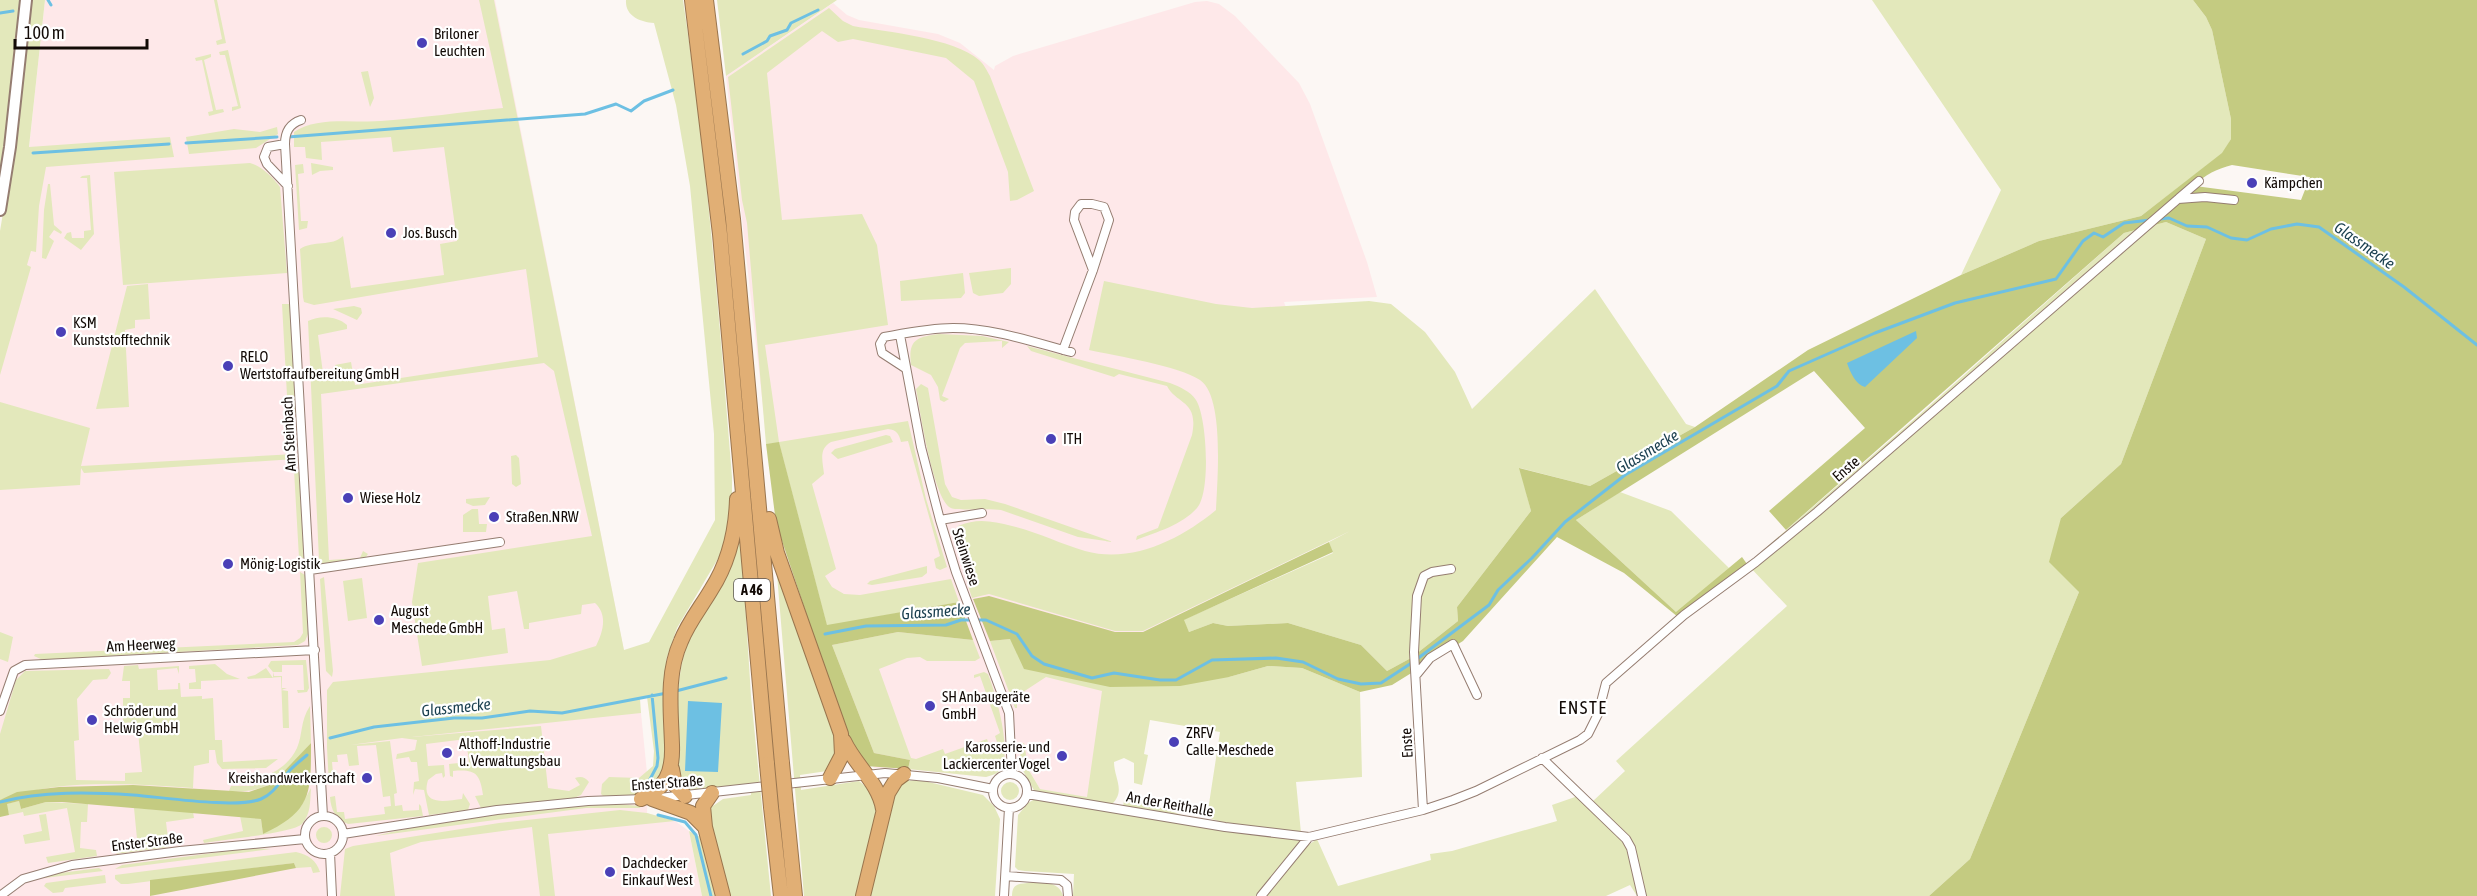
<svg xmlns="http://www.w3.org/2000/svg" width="2477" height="896" font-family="'Asap Condensed',sans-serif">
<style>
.industrial{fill:#fee8e9}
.green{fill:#e3e8bb}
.forest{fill:#c4cb81;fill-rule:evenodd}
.water{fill:#6dc0e3}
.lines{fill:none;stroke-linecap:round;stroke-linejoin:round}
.stream{stroke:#6dc0e3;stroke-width:3}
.minor-casing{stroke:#957d71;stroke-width:10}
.secondary-casing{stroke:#957d71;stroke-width:14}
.motorway-casing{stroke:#99754e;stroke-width:16}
.minor{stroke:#fff;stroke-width:8}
.secondary{stroke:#fff;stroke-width:10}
.motorway{stroke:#e1af75;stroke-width:14}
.motorway-bridge-casing{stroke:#99754e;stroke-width:16;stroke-linecap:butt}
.motorway-bridge{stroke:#e1af75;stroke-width:14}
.poi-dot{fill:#4a40b7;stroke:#fff;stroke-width:2}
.labels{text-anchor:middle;stroke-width:4.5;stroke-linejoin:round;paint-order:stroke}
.shield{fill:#fff;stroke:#595451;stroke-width:1.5}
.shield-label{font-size:14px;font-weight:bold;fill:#120a06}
.poi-label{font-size:15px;fill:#120a06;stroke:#fff;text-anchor:start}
.street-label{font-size:15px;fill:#120a06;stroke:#fff}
.water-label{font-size:16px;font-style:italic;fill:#193e4e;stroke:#fff}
.quarter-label{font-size:18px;letter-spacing:1.5px;fill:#120a06;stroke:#fff}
</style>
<rect width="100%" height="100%" fill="#fcf7f4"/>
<path class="industrial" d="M45,0h450l129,651 17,62 7,70 -1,30 28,8 14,10 13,65h-702v-600l29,-148z
M1207,1l12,3 16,12 64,67 11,21 57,158 10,35 -93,5 57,170 9,59 -207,101h-28l-19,167 -56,-10 -17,-29 -19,-3 -5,13 -13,7 -78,-8 -34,-1 -54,-111 -44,-134 -50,-447 107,-73 14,12 12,5 79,14 22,9 34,27 1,-4 18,-10 182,-54z"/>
<path class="green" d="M0,0h20l-10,103 -10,67z
M30,0h15l-16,147 141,-10 4,20 -128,10 -7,39 -3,46 -5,-1 -4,14 4,2 -31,108v-144l14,-84z
M214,0h3l9,43 -9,2 -1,-4 6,-2z
M479,0h15l130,650 25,-8 66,-122 -1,-86 -24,-248 -14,-81 -22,-82c-14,-1 -29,-7 -28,-23h57c24,158 36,317 49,477v34l-6,34 -49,83 -11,32 1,99 -6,22 -22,15h-36l-2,-2 1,-10 7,-7 30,1 14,-12 1,-15 -7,-54 -7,2 1,14 -229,24 129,-11 7,62 21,3 11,-6 -5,-7c6,-2 10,-1 14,4l-8,13 -7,3 -93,10 -6,-12 8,-1c-3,-22 -8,-26 -30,-24v6l-3,-1 -1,-12 20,-2 -3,-23 -40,5 2,22 16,-1 1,11 -2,2 -1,-5 -6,1 -8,6c-8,27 18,21 34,19l1,-6 7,11 -2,6 -39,5 -5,-25 -9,-1 -2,6 1,-13 5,-1 -2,-19h-6l-2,-5 -13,2 1,-5 18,-4 2,-10 -15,-2 -52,7 40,-4 7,52 -3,1 1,12 7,-1 1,6 16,-1v-6l2,2 2,10 -75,8c-13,-6 -17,-14 -18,-27l5,-1 2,16h7l1,7 40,-5 -1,-7 7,-1 -1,-10 -7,1 -7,-52 -19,1 2,19 -10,1 -2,-12 -10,1 1,7h-6l2,23h-5l-2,-37v-58l6,-8 217,-22 46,-14c7,-14 12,-31 -1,-43l-13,2 -1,9 -52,9v6h-5l-7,-38 -29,5 4,34 13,-2 3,25 -86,13 -10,-64 6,-39 174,-27 -38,-165 -10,-8 -223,31 8,166 31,-2 3,-7 5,3 -5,7 -41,3 -3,-4 -11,-239c12,-6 29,-5 39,4v4l-29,6 6,46 12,-2 -1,-14 16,-3 4,23 183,-28 -12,-88 -212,36 -10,-3 -1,-5 -3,-48c13,-9 32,-2 43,-13l8,52 93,-13 -4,-31 17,-3 -13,-94 -51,5 -2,-15 -70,5 1,18 -16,-2 -1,-11h-11v-15c22,-16 60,-9 87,-11 41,-3 81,-9 122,-13z
M717,0h120l-111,76z
M1872,0h321l13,17 6,13 19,89v20l-8,14 -82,63 -102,25 -78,34 40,-85z
M829,8l14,13 10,5c34,6 101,12 126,34 5,4 8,11 11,16l44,115 -17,9 -7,1 -2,-29 -34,-91 -28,-23 -93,-19 -15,3 -16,-11 -55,42 15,147 80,-6 15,31 11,80 -123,20 14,97 129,-21 18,78 21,68 -7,3 -4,-2 -2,-9 6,-3 -32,-115 -7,1c-2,-8 -4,-12 -13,-13l-57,13c-13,7 -8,20 -7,32l-12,10 24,85 -11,7 7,11 12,7 16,1 91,-16 8,23 -132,24 -48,-183 -13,1 -19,-221 -5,-23 -14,-123z
M228,50l13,58 -9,3v-4l6,-1 -13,-51h-5l-1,-3z
M211,54v3l-7,3 12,50 7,-1 1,3 -15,4 -1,-4 5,-1 -11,-51 -6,1 -1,-3z
M368,71l6,27 -4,9 -9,-35z
M277,127l1,7 -22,14 -67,6 -3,-17 48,-8 26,3z
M250,163c12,3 23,15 30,24l7,86 -164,12 -9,-113z
M311,163l22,4v3l-13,1 -8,4z
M303,164l1,9 -6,1 3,47h7l-1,7 -8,2 -4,-65z
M90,175l4,59 -13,16 -17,-12 3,-5 4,-1 1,6h12v-7l7,-1 -4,-52h-7l2,-2z
M48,184h2l4,41 8,7 -1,2 -7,-4 -5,7 5,4 -8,18 -4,-1 2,-48z
M2166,222l40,17 -85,225 -60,54 18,74 -109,267 -41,37h-292l-7,-11 -24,11h-533l1,-22 -49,-3 -7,-1 -3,-3 3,-52 10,-12 7,-4 265,41 7,6 10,-7 21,47 93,-26 -1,-6 22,-3 105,-30 -5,-16 23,-8 5,-5 12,10 33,-31 -9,-10 171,-155 -40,-42 171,-148 206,-183z
M1011,268v16l-8,9 -24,3 -6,-3 -4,-20z
M963,273l2,20 -4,5 -60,3 -1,-20z
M1104,281l112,23 36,4 117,-7 22,3 34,28 30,40 17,37 123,-120 91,135 9,3 -105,59 -70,-18 11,43 -74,96 1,14 -47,37 -24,13 -26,-26 -73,-22 -60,3 -15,-3 -24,9 -6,-12 150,-67 -4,-11 21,-11 -207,100h-28l-126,-37 -17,4 -19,-60 5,-12c19,-8 34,-5 54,0 25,6 49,18 73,25 47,13 96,-12 131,-41 1,-27 9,-113 -16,-130 -21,-14 -83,-24 -111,-30z
M148,284l2,35 -15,1v8l-10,2 4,77 -33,2 31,-123z
M282,304h8l6,110h-8z
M354,306l7,2 1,5 -5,7 -24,-11z
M939,334l43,2 27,6 -7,6v-7l-37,2 -5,5 -18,48 7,3 -5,3 -4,-2 -2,-13 -7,-12 -20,-10c-3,-25 5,-28 28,-31z
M1027,346l143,37c10,4 20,8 26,17 11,17 15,93 1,108 -15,17 -40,24 -61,32l1,-4 21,-8 34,-93c7,-35 -15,-30 -25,-49l-48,-12 -5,3 -83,-26z
M921,384l7,4 17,96 7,13 9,3 24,-1 20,5 108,38 -35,-5 -77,-27c-12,-2 -44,1 -50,-2 -18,-9 -31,-98 -35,-119z
M0,402l90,26 -9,38 214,-12v5l-211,14 -3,-5 -1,17 -80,5z
M886,435l4,1 3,6 -55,17 -7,-6 4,-4z
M516,455l3,3 2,26 -5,3 -4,-3 -1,-28z
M294,470l5,2 5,86h-5z
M1620,492l51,19 58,57 -52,45 -101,-93z
M490,497l-5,8 -12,1 -7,-3v-4z
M472,509h6l1,15h8l-1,8h-23v-17z
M741,538l10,158 20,200h-43l-21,-86 16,-11 28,-4 -1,-11 -58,7 -6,-1c-12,-20 -9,-34 -8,-58 0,-22 -1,-46 4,-69 10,-44 42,-83 59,-125z
M776,563l61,172v23l-10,13 -27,4 1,15 58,-9 14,12 5,22 -19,81h-55z
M927,566v7l-5,4 -50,8 -5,-1 3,-3z
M300,572l5,3 3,59 -3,7 -7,4 -255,15 -9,-4 1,-2 259,-12 6,-4 3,-5z
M324,577l9,94 -1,6 -6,-6 -6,-92z
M362,578l5,40 -19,3 -5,-40z
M0,632l13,5 -5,25 -8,-3z
M898,632l75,8 7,18 -5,3h-48l-7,-4 -13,1 -28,11 32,89 5,1 27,-10 2,5 42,-15 4,12 8,-3 -4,-12 5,-3 -20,-57 -6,2v-3l10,-3 4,2c8,20 23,73 14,93 -4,7 -9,8 -16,10l-78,-8 2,-9 -36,-7 -42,-108z
M1010,639l219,38 39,-11 34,2 58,24 2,85 -66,5 5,51 -67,-6 -27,-10 13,-85 -70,-12 -6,34 4,1 -6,30 -8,-2v-20l-10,-5 -10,4c0,16 12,29 -2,42l-77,-12 -13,-23 -3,-25 5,-1 3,17 -3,2 16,27 47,8 15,-106 -56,-14 -29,19v12h-2l-25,-67z
M306,660l3,28 -2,4 -9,1 -1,-3h7l-1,-25h-21v7h-9l1,4h8v12h5l-6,2 7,1 1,37h-6l-2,-51 -33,2 -1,-2 8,-2 11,-7 7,10v-6l-5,-6 3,-5z
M215,664l12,10 13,5 -39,2v8h-12v-6l7,-1 -1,-13h-6v-3z
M138,665l1,4 40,-3v8l-2,-6 -20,2 1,20 20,-1v-6h2l1,14 21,-1v3l11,-1 2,42h7l1,22 55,-3 -12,9 -44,1 -5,-6 -2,-13h-6v13l-15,3 -1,22c-64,-4 -132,-10 -193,12v-66l16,-54 9,-9 84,-2 2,4 -4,6 -14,1 -16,19 2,41 -5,1 2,39 49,1v-8l17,-1 -5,-50 -14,1v-25h7v-17h-8l2,-15z
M310,706l1,37c-28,30 -37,51 -82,48l2,-5h23l1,-8c17,-2 34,-13 42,-30 6,-14 3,-27 13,-42z
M920,780l63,15 11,11 6,13 -5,77h-126l23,-100 12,-15z
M1001 791a9 9 0 1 1 18 0a9 9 0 1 1-18 0Z
M311,788c-1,13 0,26 -9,36 -9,9 -81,16 -98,19l-1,-3 40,-9 -3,-15 21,3 2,15 38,-28z
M1131,798l54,18 -62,-9 1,-7z
M19,801l2,8 25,-7 42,2 -1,18h-6l-1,26 16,2 1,6 -49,7 -2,-6 29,-5 -8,-44 -43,8 -1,-4 -14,3 -3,-11z
M616,804l25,2 -1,2h-54l-211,28c78,-19 161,-28 241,-32z
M134,808l59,4 1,6 -28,4 3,25 -53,7 4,-3 18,-2z
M620,810l27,3 28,8 -127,13 7,62h-15l-8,-69 -111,15 -31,11 5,43h-55l5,-47 8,-3 146,-23z
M46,814l4,26 -25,4 -2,-9 19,-4 -3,-16z
M316 835a8 8 0 1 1 16 0a8 8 0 1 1-16 0Z
M689,831l15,8 14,57h-16z
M251,848l20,1 -156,20 7,-4z
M296,852c13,3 20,8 24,20l-7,1 -2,-6 -15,1 -2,-5 -166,21h-7l-6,-5v-4z
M99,868l4,3 -59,7 9,-4z
M105,875l1,8 -41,5 -2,4 -10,1 -9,-7 2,-3z
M1027,883c14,0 32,-3 36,13h-51c0,-11 5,-12 15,-13z"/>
<path class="forest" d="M2193,0h284v896h-548l41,-37 109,-267 -30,-30 12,-44 60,-54 85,-225 -40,-17 -42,11 -338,297 -17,-19 96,-83 -51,-57 -238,149 100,92 66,-55 5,7 -69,53 -54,-44 -67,-36 -94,104 -71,44 -32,7 -58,-24 -34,-2 -39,11 -49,9 -70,1 -86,-18 -14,-30 -20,2 -17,-42 16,-3 126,36h28l186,-90 4,10 -149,68 5,12 24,-9 15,3 60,-3 73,22 26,26 24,-13 47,-37 -1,-14 74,-96 -12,-43 71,18 105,-59 113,-77 153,-75 78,-34 102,-25 81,-63 9,-14v-20l-19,-89 -6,-13zM2232,165l77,12h1l-9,23 -106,-14c9,-12 23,-17 37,-21z
M779,442l48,183 132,-23 14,38 -75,-8 -66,13 42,108 36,7 -2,9 -43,-3 -14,-19 -75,-224 -10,-79z
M311,743c0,50 1,68 -48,91l-2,-15 -199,-17h-16l-25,7 -2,-8 -12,3 2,11 -9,2v-17l17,-8 42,-5 74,-2 116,7 23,-8z
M294,863l2,5 -146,28v-16z"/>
<path class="water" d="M1916,331l1,7 -52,49c-9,-2 -15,-15 -18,-24z
M688,701l34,2 -4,69 -33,-1z"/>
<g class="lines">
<path class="stream" d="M48,0l3,5
M0,13l13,-2
M743,54l24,-13 3,-5 17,-6 4,-7 27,-13
M288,137l297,-23 31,-10 15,7 13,-10 29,-11
M186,143l91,-6
M33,153l136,-9
M2159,219l10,-1 18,8 20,1 24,11 16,2 24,-11 26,-5 22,3 85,60 73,58
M825,634l41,-8 80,-1 15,-5h25l31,14 15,22 12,8 48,14 22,-5 46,7h16l36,-20 64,-2 27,4 35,17 23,5 20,-1 32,-21 76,-57 9,-15 34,-32 33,-36 60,-47 152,-89 12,-15 86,-38 80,-30 101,-24 27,-38 11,-8 9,4 21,-14 26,-3
M676,691l50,-13
M330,738l44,-11 80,-9h28l48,-7 32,2 105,-20
M648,783l9,-17 1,-8 -6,-63
M0,802c43,-11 89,-10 133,-7 29,2 104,14 128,4 14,-6 19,-18 29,-29 5,-5 11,-10 17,-15
M658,815l27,7 11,13 15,61"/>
<defs>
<path id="minor" d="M301,120c-12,4 -16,12 -16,24l38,672
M285,144l-17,3 -4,10 3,7 21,22
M2179,198l20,-17
M900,335l21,112 19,73 16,52 53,141 3,61
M1063,350l30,-80 16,-50 -5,-13 -12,-3h-11l-6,8 -1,8 19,50
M905,368l-23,-15 -2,-9 4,-7c22,-4 46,-9 69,-9 40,0 80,14 118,24
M940,520l42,-7
M310,570l190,-28
M1417,674l13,-16 23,-14 24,51
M0,711l14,-40 11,-6 290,-15
M1542,758l84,81 5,9 11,48
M993 791a17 17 0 1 1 34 0a17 17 0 1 1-34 0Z
M1027,794l198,33 84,10 114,-27 30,-10 23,-9 104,-51 8,-6 10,-20 8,-31 78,-68 72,-53 61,-50 361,-313 27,-2 29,3
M659,798l226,-25 53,5 55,11
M1423,810l-9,-158 3,-56 7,-20 8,-4 19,-3
M305 835a19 19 0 1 1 38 0a19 19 0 1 1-38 0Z
M343,834l154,-24 91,-9 56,-2
M330,853l2,43
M1006,876l55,4 6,5 1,11
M0,896l23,-17 49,-14 108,-14 125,-12
M1004,896l5,-88
M1261,896l48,-59"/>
<path id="secondary" d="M0,210l10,-63 16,-147"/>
<path id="motorway" d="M692,0l28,234 47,530
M706,0l27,219 49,544
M769,519l8,34 64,181 1,21 -12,23
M844,741c11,24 35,42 39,68
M672,769l3,16 10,11
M641,799c25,-10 32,-27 31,-54 -1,-35 -6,-71 9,-104 7,-18 20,-34 30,-51 18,-28 25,-58 26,-91
M652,799l39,14 14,14 18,69
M786,806l9,90
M771,807l10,89
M705,827l-2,-21 9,-13
M863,896l25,-103 8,-13 8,-6"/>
</defs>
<use href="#minor" class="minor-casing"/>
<use href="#secondary" class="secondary-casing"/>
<use href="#motorway" class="motorway-casing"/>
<use href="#minor" class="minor"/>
<use href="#secondary" class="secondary"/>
<use href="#motorway" class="motorway"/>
<defs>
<path id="motorway-bridge" d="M782,763l4,43
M767,764l4,43"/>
</defs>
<use href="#motorway-bridge" class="motorway-bridge-casing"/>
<use href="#motorway-bridge" class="motorway-bridge"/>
</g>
<g class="poi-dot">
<circle cx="422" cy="43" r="6"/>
<circle cx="2252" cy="183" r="6"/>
<circle cx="391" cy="233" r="6"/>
<circle cx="61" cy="332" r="6"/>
<circle cx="228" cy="366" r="6"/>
<circle cx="1051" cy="439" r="6"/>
<circle cx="348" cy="498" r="6"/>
<circle cx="494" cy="517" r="6"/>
<circle cx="228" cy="564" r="6"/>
<circle cx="379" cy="620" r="6"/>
<circle cx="930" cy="706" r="6"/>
<circle cx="92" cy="720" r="6"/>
<circle cx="1174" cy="742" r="6"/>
<circle cx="447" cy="753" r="6"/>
<circle cx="1062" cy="756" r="6"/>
<circle cx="367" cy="778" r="6"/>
<circle cx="610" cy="872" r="6"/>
</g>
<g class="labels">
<rect class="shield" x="734" y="579" width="36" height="22" rx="4.5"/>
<g class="shield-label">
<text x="752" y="595">A 46</text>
</g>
<g class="poi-label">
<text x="434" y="39">Briloner<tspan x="434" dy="17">Leuchten</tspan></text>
<text x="2264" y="188">Kämpchen</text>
<text x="403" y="238">Jos. Busch</text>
<text x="73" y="328">KSM<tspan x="73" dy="17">Kunststofftechnik</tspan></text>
<text x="240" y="362">RELO<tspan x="240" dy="17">Wertstoffaufbereitung GmbH</tspan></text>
<text x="1063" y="444">ITH</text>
<text x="360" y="503">Wiese Holz</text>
<text x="506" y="522">Straßen.NRW</text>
<text x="240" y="569">Mönig-Logistik</text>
<text x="391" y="616">August<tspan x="391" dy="17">Meschede GmbH</tspan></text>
<text x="942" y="702">SH Anbaugeräte<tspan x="942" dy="17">GmbH</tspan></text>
<text x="104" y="716">Schröder und<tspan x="104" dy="17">Helwig GmbH</tspan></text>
<text x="1186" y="738">ZRFV<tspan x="1186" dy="17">Calle-Meschede</tspan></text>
<text x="459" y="749">Althoff-Industrie<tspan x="459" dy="17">u. Verwaltungsbau</tspan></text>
<text x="1050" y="752" text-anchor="end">Karosserie- und<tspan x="1050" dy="17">Lackiercenter Vogel</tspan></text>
<text x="355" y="783" text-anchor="end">Kreishandwerkerschaft</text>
<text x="622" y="868">Dachdecker<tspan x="622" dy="17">Einkauf West</tspan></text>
</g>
<g class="street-label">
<text transform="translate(289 434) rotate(-93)" y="5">Am Steinbach</text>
<text transform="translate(1846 469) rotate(-41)" y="5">Enste</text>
<text transform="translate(966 557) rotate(72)" y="5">Steinwiese</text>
<text transform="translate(141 645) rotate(-3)" y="5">Am Heerweg</text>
<text transform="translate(1407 743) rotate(-93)" y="5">Enste</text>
<text transform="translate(667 783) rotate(-4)" y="5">Enster Straße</text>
<text transform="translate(1170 804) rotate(10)" y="5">An der Reithalle</text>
<text transform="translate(147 842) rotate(-7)" y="5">Enster Straße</text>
</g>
<g class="water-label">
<text transform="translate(2365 245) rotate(35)" y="6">Glassmecke</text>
<text transform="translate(1647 451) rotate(-31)" y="6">Glassmecke</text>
<text transform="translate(936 611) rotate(-4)" y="6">Glassmecke</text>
<text transform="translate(456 707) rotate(-6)" y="6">Glassmecke</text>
</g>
<g class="quarter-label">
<text x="1583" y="714">ENSTE</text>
</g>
</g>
<path d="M15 39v9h132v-9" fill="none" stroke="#120a06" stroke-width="3"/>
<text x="24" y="39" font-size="18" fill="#120a06" stroke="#ffffff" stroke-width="4.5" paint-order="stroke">100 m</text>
</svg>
